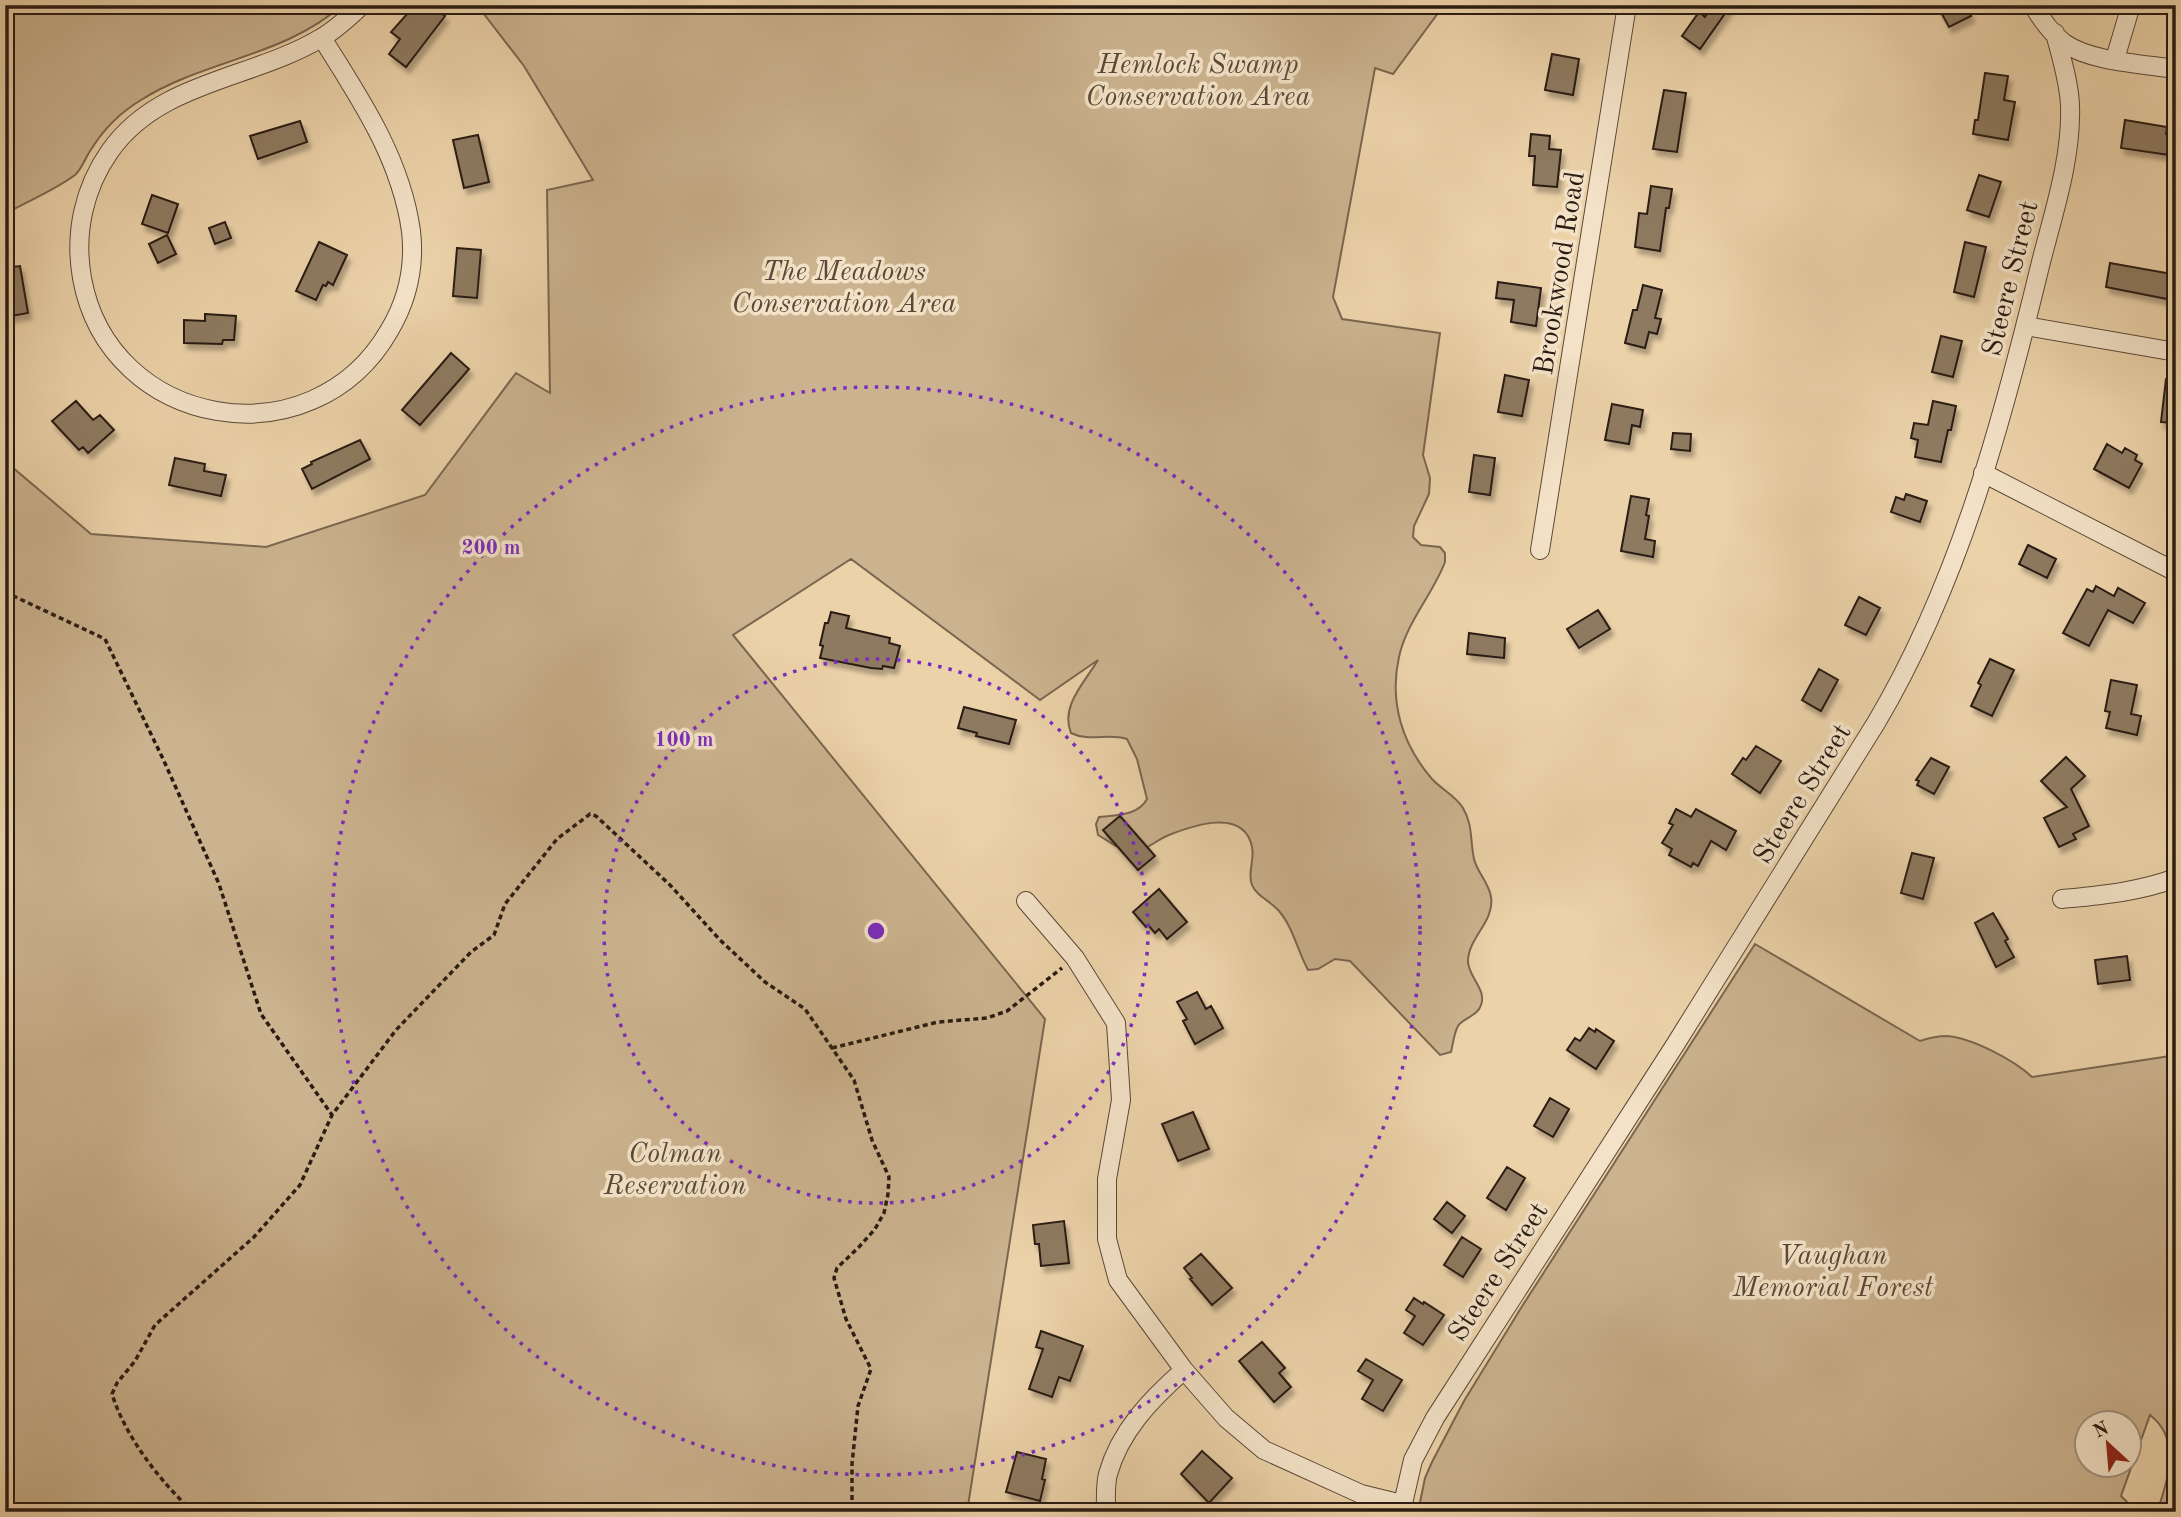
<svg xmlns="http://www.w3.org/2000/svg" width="2181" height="1517" font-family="'Old Standard TT',serif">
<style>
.green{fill:#cbb38f;stroke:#7a6750;stroke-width:2;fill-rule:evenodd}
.building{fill:#8e7a61;stroke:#291b12;stroke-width:2;filter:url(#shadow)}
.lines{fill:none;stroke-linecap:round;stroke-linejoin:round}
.minor-casing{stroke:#5a4938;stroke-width:20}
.path{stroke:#291b12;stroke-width:3.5;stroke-dasharray:5 3.5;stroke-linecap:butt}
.minor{stroke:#f3e2c7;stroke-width:18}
.ring{fill:none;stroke:#7b2cbf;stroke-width:3.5;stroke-dasharray:3.5 7}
.labels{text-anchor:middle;stroke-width:7;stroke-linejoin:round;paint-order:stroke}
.park-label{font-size:28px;font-style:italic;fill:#5a4938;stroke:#f3e2c7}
.street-label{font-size:28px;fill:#291b12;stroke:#f3e2c7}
.centre{fill:#7b2cbf;stroke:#f3e2c7;stroke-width:3.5}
.ring-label{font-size:21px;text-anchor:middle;font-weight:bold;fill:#7b2cbf;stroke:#f3e2c7;stroke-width:7;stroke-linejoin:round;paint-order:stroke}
</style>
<defs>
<filter id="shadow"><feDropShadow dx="3.5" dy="6" stdDeviation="2" flood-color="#0004"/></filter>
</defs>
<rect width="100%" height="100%" fill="#ecd2a9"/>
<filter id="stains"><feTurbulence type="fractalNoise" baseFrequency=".00286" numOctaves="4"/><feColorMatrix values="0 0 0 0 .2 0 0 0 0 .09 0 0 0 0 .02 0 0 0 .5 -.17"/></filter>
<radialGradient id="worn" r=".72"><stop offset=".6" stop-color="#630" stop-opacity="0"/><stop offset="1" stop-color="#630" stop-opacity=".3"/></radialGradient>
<path class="green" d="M5,5h337c-56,51 -138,55 -201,95 -20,12 -37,29 -49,48 -6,8 -10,21 -17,27 -20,15 -47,26 -70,39z
M477,5h967l-51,69 -18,-6 -42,229 9,22 98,14 -17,122 7,23 -1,16 -15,32 -1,11 8,8 19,2 5,6v9c-12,32 -39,61 -46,95 -10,45 3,87 33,122 9,10 24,17 31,29 10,17 7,32 11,51 3,13 15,24 17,38 4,24 -23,41 -23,64 0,16 19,28 13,44 -3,11 -18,13 -23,21 -4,7 -5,18 -7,26l-11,3 -90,-94 -15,-2 -17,10 -10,1c-10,-18 -15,-43 -29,-59 -7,-9 -23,-15 -27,-26 -5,-12 3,-25 0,-38 -8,-39 -58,-22 -83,-12 -11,4 -18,12 -29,15l-24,-4 -18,-11 -2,-11 3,-7c17,-2 39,-1 48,-18l-10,-40 -10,-20c-19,-6 -38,3 -56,-6 -11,-27 14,-51 27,-73l-58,40 -189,-141 -118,76 312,384 -78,493h-962v-1051l86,73 175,13 159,-52 91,-122 34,20 -3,-203 46,-10 -69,-114z
M1755,944l165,97c9,-3 18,-5 27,-5 25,2 67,24 85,41l138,-21 6,-3v459h-19c12,-34 24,-73 -7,-97l-29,81 16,16h-719l7,-34 7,-16 32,-61 57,-93zM2128,1422v42h-42v-42z"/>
<path class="building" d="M415,5h15l15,11 -39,51 -17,-13 11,-15 -9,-7z
M1713,5h18l-31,44 -18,-13 17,-24 6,5z
M1937,5h29l5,11 -22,11z
M1552,54l27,5 -6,36 -28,-5z
M1985,73l23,3 -4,24 11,2 -7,38 -35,-6 2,-14h3z
M1664,90l22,3 -9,59 -24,-3z
M2125,120l42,7 -1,7 10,2v20l-55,-8z
M300,121l7,21 -49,17 -8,-23z
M1531,134l19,2 -1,13 12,1 -4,37 -24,-2 2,-29h-6z
M478,135l11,47 -25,6 -11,-48z
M1979,175l22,7 -12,35 -22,-7z
M1651,186l21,3 -3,19h-3l-6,43 -25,-4 4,-34 8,1z
M152,195l26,9 -10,29 -26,-9z
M225,222l6,16 -16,6 -6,-16z
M167,235l9,19 -18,9 -9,-19z
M319,242l28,13 -14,30 -5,-3 -2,4 -3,-1 -7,15 -20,-9z
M1965,242l21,5 -12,50 -20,-5z
M457,248l24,2 -4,48 -24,-2z
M2110,263l62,11 -5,25 -61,-12z
M20,266l8,47 -23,4v-49z
M1498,282l43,6 -5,38 -25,-4 3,-22 -18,-2z
M1643,285l19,5 -7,28 6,1 -4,15 -8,-2 -4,16 -20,-5 8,-33h4z
M205,314l31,2 -2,24h-11l-1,4 -38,-1v-23l21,1z
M1941,336l21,5 -9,36 -21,-5z
M451,353l18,16 -49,56 -18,-15z
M1505,375l24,5 -7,36 -24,-4z
M2166,379l10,1v43l-15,-1z
M76,401l17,19 7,-5 14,15 -26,23 -5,-6 -4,3 -27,-29z
M1933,401l23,5 -5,24h-3l-7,32 -26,-5 3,-17 -7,-2 3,-15 14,2z
M1612,404l31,6 -3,17 -8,-2 -3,19 -24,-4z
M1673,433l18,1 -1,17 -19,-2z
M360,440l10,19 -58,30 -10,-20 10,-5 -1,-2z
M2107,444l15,9 3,-5 12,7 -2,5 7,4 -13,24 -35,-19z
M1474,455l21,3 -5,37 -21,-3z
M175,458l30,6 -1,7 22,4 -5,21 -52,-11z
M1906,494l21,7 -7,21 -29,-10 5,-15 8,3z
M1631,496l18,3 -3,16 3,1 -4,23 10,2 -2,16 -32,-6z
M2028,545l28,14 -9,19 -28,-14z
M2096,586l18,10 4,-8 27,15 -12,20 -25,-13 -19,36 -26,-13 24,-44 6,3z
M1859,597l21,11 -14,27 -21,-10z
M1598,610l12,19 -31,19 -12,-19z
M831,612l18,4 -3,12 44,10 -1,5 11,3 -6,22 -11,-2 -1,3 -11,-1 -51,-10 3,-12 -3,-1 5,-22h3z
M1469,633l36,5 -1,20 -37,-4z
M1990,659l24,11 -22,46 -21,-10 10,-21 -3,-2z
M1819,669l19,11 -17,31 -19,-11z
M2111,680l26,5 -6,29 10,2 -4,19 -31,-7 4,-16 -5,-1z
M964,707l52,13 -7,24 -33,-8 1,-3 -19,-5z
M1756,746l25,15 -21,32 -28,-19 11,-16 3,2z
M2066,757l19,19 -14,13 18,37 -16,8 3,5 -17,8 -15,-29 23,-11 -26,-26z
M1931,758l18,9 -15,27 -17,-9 2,-4 -3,-1z
M1676,809l15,8 5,-8 40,22 -10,19 -15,-9 -13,25 -5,-3 -2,4 -22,-12 3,-6 -10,-6 11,-18 -4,-2z
M1120,816l35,40 -17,14 -35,-40z
M1912,853l22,5 -11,41 -22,-6z
M1159,889l28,33 -20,17 -8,-10 -4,4 -7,-8 -2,2 -13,-15z
M1993,913l15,26 -3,2 9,16 -18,10 -21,-44z
M2127,956l3,24 -32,4 -3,-24z
M1197,992l9,17 5,-3 12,22 -28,16 -12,-23 4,-2 -10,-17z
M1589,1028l6,4 1,-3 18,12 -18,28 -29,-19 8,-12 5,3z
M1550,1098l19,11 -16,28 -19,-11z
M1193,1112l16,37 -31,12 -16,-37z
M1507,1167l18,11 -19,32 -19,-12z
M1447,1202l18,14 -13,17 -18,-14z
M1064,1221l5,42 -28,3 -2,-22h-4l-2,-19z
M1462,1237l19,12 -18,28 -19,-12z
M1201,1254l31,34 -20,17 -22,-26 2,-1 -8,-10z
M1414,1298l9,6 1,-2 20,13 -21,30 -19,-12 11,-17 -9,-6z
M1041,1331l42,15 -13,35 -11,-4 -7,20 -23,-8 14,-40 -7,-2z
M1262,1342l23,26 -6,5 12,14 -17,15 -35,-41z
M1366,1359l36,21 -19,31 -21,-12 11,-19 -15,-9z
M1202,1451l30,27 -23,25 -28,-29z
M1017,1452l29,7 -4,20 3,1 -5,21 -34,-9z"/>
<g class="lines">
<defs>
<path id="minor" d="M2033,5c8,14 18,28 31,38 27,19 80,21 112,26
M322,38c38,60 79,121 89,193 4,35 -4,70 -22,100 -77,133 -280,98 -307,-53 -8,-45 2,-90 28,-127 49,-70 143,-72 211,-113 16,-9 28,-21 41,-33
M2115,59l16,-54
M2026,326l150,26
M1983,473l193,99
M1540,550l87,-545
M2062,899c40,-4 76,-7 114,-21
M1026,901l49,57 41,65 5,77 -14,79v60l11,41 66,90 42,48 38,32 97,44 41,10
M1106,1512c0,-12 -1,-27 2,-38 12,-43 43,-75 76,-104
M1401,1512l12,-52 22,-42 240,-373 201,-322c83,-140 126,-300 164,-457 13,-52 32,-107 30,-161 -1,-24 -9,-48 -15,-72"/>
</defs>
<use href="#minor" class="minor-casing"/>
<path class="path" d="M5,592l100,47 59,122 55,123 42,130 71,101
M832,1048l106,-26 49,-4 20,-7 55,-43
M193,1512c-33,-31 -67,-74 -81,-118l5,-11 18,-22 20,-36 99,-88 46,-52 32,-70 64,-85 75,-78 23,-17 11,-31 52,-65 33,-25 6,2 74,69 50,55 45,42 40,27 49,71 18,60 17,37 -1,17 -4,19 -9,16 -16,18 -22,21 -3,10 12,41 25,50 -13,37 -6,58v48"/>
<use href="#minor" class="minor"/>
</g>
<g class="ring">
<circle cx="876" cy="931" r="272"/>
<circle cx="876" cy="931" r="544"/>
</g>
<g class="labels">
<g class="park-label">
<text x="1198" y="73">Hemlock Swamp<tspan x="1198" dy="32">Conservation Area</tspan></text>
<text x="844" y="280">The Meadows<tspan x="844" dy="32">Conservation Area</tspan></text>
<text x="675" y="1162">Colman<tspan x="675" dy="32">Reservation</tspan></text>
<text x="1833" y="1264">Vaughan<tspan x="1833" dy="32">Memorial Forest</tspan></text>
</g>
<g class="street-label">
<text transform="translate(1558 273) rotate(-81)" y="10">Brookwood Road</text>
<text transform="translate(2009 278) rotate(-76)" y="10">Steere Street</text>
<text transform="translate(1801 793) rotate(-58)" y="10">Steere Street</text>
<text transform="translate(1497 1271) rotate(-57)" y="10">Steere Street</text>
</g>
</g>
<circle cx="876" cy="931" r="10" class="centre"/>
<g class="ring-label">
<text x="491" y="554">200 m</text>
<text x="684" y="746">100 m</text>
</g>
<rect width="2181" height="1517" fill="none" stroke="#ecd2a9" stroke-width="28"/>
<rect x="7" y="7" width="2167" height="1503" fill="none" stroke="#291b12" stroke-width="3.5"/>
<rect x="14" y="14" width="2153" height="1489" fill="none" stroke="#291b12" stroke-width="2"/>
<g transform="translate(2108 1444) rotate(334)"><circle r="33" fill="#f3e2c7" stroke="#a2927f" stroke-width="2"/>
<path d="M0-5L12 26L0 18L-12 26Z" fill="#8f2418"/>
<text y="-10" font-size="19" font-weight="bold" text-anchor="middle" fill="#291b12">N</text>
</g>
<rect width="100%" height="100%" filter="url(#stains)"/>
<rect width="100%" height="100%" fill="url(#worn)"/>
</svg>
